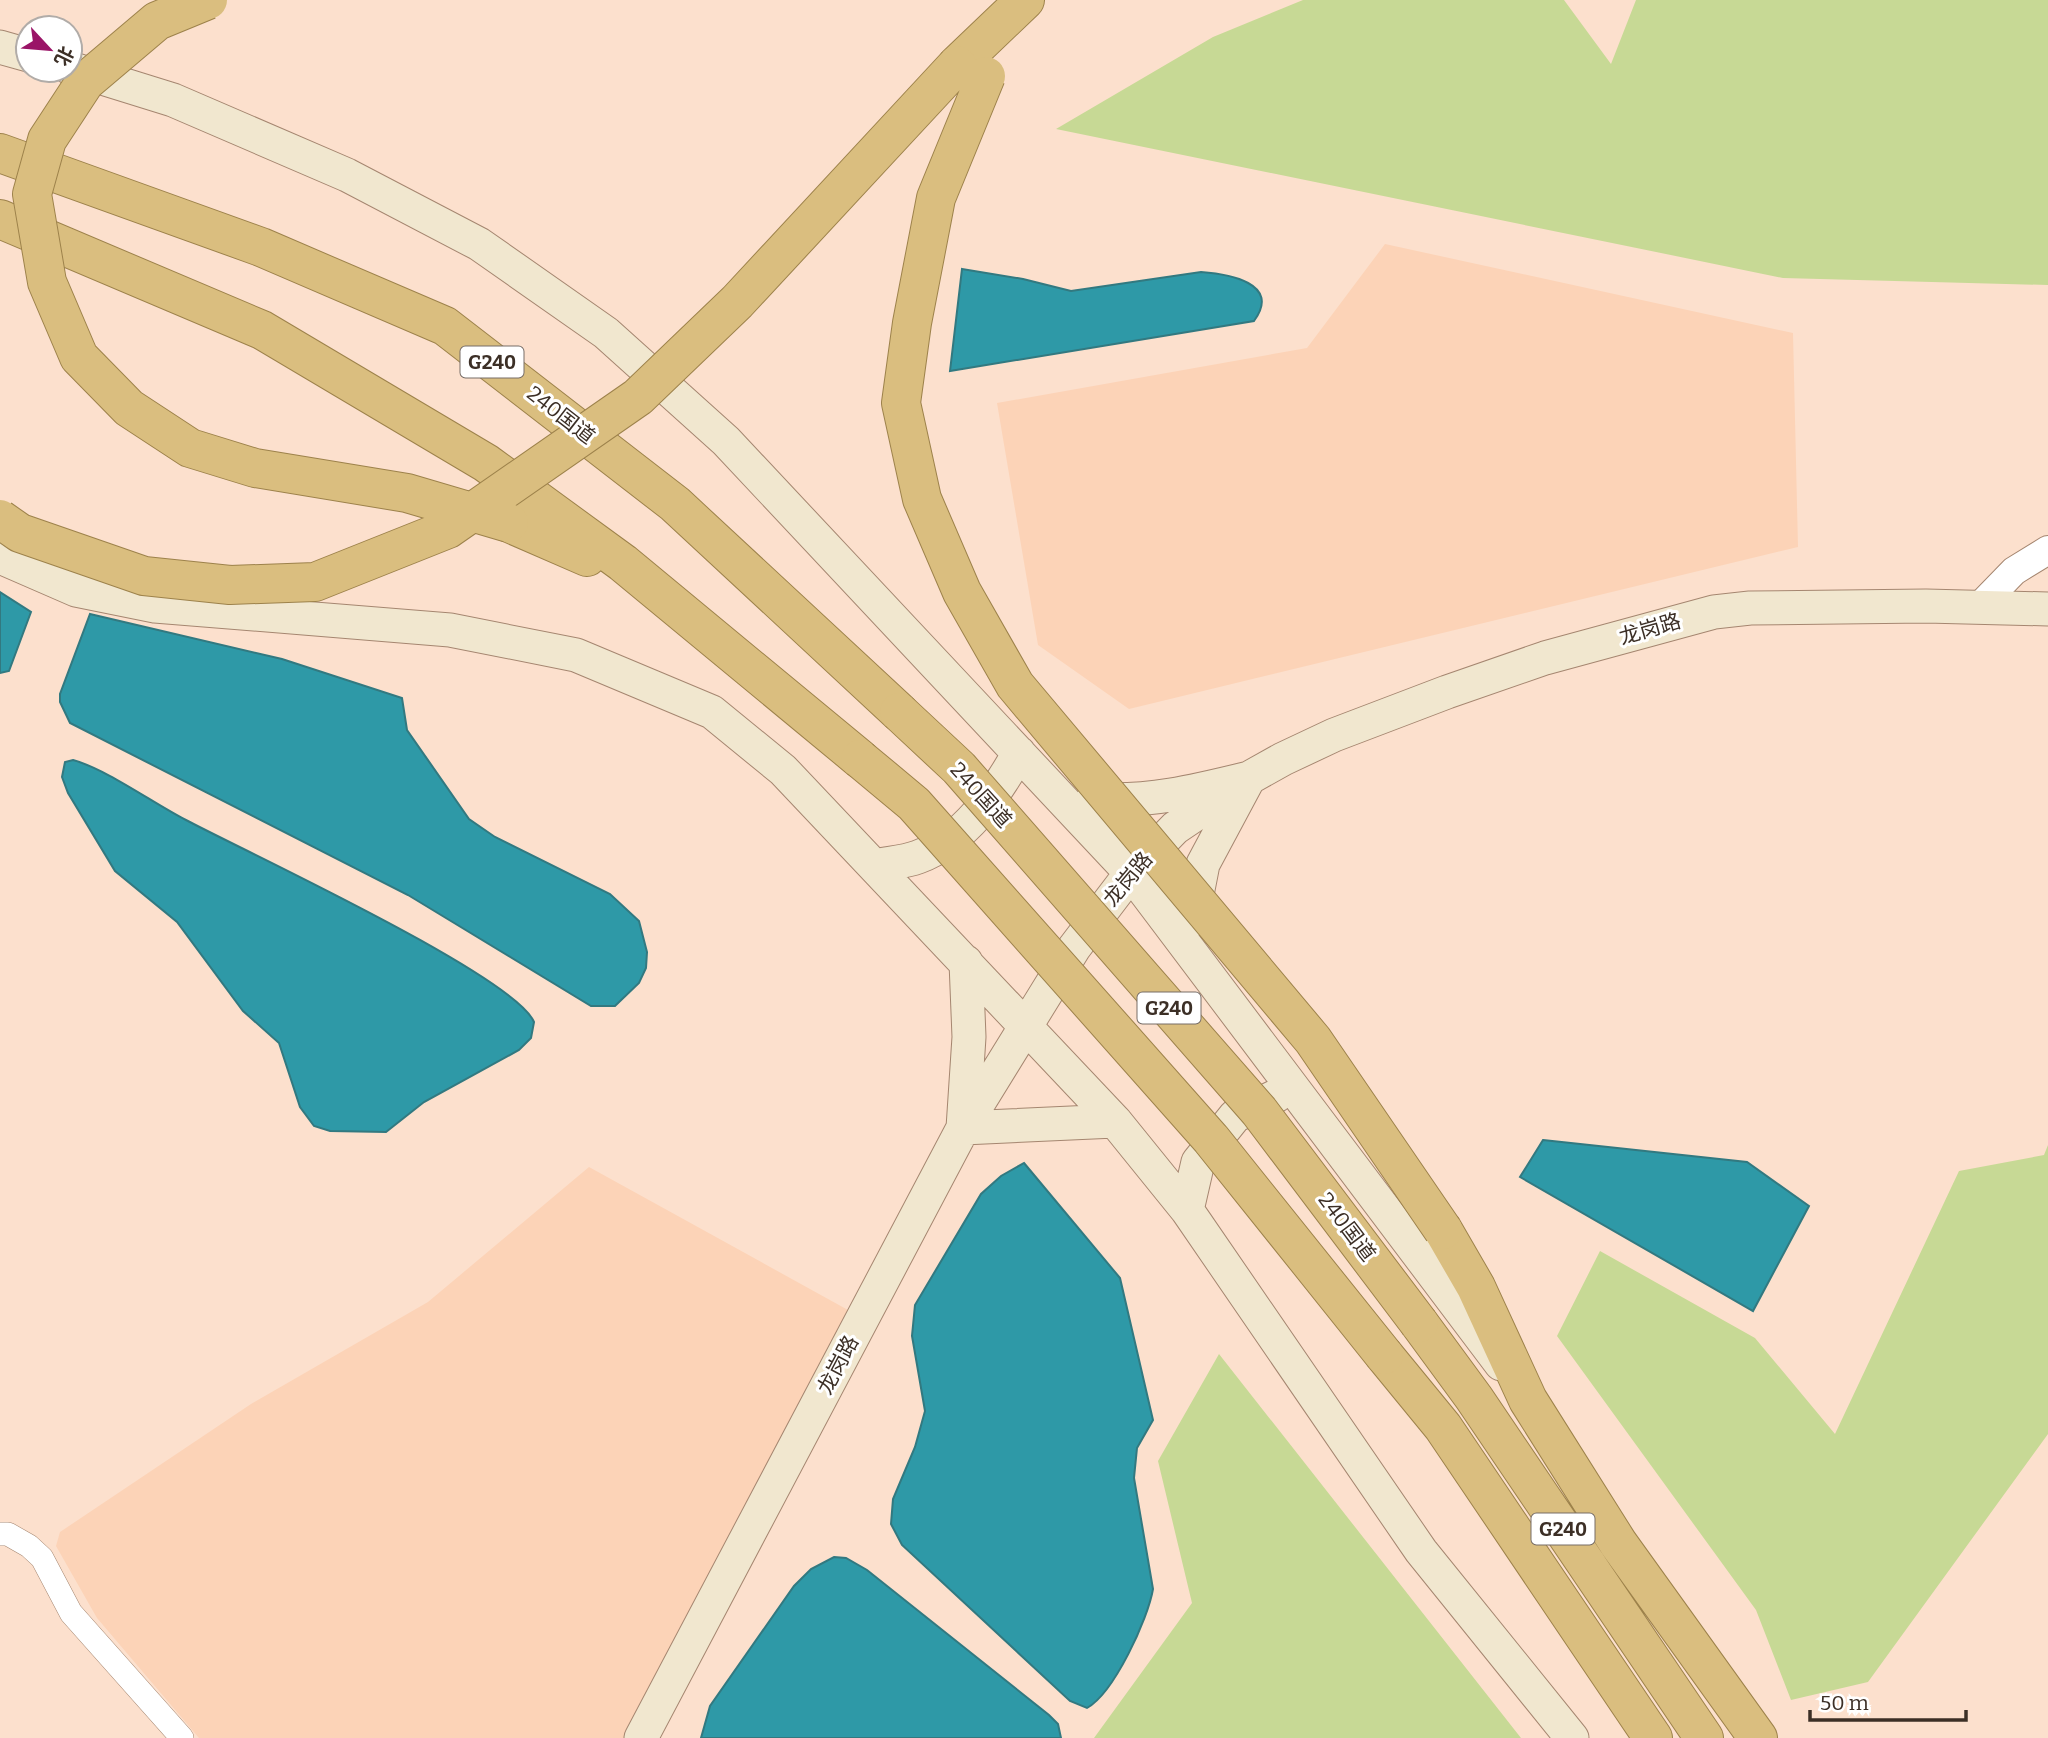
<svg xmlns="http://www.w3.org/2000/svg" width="2048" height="1738" font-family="Bitter,'Noto Sans SC',serif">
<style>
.built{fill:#fcd3b7}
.green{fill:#c7d995}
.water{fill:#2e99a7;stroke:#327980;stroke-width:2}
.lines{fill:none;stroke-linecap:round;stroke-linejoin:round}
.minor-casing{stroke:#a58670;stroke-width:24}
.tertiary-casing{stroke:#a58670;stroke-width:30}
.secondary-casing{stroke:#a58670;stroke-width:35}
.trunk-casing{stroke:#9d824b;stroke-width:40}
.minor{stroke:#fff;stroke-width:23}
.tertiary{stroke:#fff;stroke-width:28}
.secondary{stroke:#f1e7cf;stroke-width:33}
.trunk{stroke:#dabe7f;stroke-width:38}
.trunk-bridge-casing{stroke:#9d824b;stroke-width:40;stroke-linecap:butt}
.trunk-bridge{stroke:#dabe7f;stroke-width:38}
.labels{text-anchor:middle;stroke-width:6;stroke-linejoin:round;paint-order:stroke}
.shield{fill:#fff;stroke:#766d67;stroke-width:2}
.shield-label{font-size:19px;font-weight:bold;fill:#3c2f26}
.street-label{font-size:21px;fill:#3c2f26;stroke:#fff}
</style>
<rect width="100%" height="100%" fill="#fce0cd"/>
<path class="built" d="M1385,244l408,89 5,214 -669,162 -91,-64 -41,-242 310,-55z
M589,1167l259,143 -222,428h-427l-102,-120 -41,-72 4,-14 191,-128 177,-102z"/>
<path class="green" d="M1303,0h261l47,64 25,-64h412v285l-265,-7 -727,-149 157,-92z
M2048,1145v289l-180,248 -77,18 -35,-90 -199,-274 43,-85 155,87 80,96 124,-263 85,-16z
M1219,1354l302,384h-427l98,-135 -34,-142z"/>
<path class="water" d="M962,269l61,10 48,12 130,-19c27,2 81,11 53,49l-304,50z
M0,592l31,20 -22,59 -9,2z
M90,614l192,45 120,39 5,32 62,89 26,18 115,57 29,27 8,31 -1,16 -7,15 -24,23h-24l-183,-111 -338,-172 -10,-21v-8z
M73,760c33,9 80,43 113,60 58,31 329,156 348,202l-3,16 -12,12 -95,52 -38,30 -56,-1 -16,-5 -14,-19 -21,-64 -36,-32 -66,-89 -62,-51 -47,-78 -6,-16 3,-15z
M1543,1140l204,22 62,44 -56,105 -233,-134z
M1024,1163l96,115 33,142 -16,28 -3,30 19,111c-5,30 -39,104 -66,119l-17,-7 -168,-156 -11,-21 2,-25 22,-52 10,-36 -13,-75 3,-31 66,-111 20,-18z
M834,1557l12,1 21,12 182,145 9,9 3,14h-360l9,-32 84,-120 17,-17z"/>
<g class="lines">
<defs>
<path id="minor" d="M0,1534h8l21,12 13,12 29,55 111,125"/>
<path id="tertiary" d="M1979,607l35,-36 34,-21"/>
<path id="secondary" d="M0,47l28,8
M70,68l103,32 174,75 132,69 127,89 120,108 405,432 370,491
M0,557l76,33 79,16 295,24 126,25 136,57 71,58 332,351 72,89 234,341 151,187
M1093,799c55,4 103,-8 156,-21l-46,86 -11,56
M875,866c14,-3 30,-4 43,-9 48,-18 77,-62 101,-104
M966,962l3,75 -6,91 152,-7
M1187,1210l11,-48 37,-46 41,-20
M641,1738l322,-610 111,-180 57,-75 44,-45 74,-50 34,-19 51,-24 113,-43 98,-34 169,-46 36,-4 176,-2 122,3"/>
<path id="trunk" d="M957,65l68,-65
M0,153l261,94 184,79 230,178 224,208
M0,219l262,111 224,133 137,100 237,196
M509,523l78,34
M1443,1230l33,57 52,113 90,143 140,195
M1419,1323l55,75 230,340
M1384,1355l59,72 210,311"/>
</defs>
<use href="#minor" class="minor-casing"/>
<use href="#tertiary" class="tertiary-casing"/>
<use href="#secondary" class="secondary-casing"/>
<use href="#trunk" class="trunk-casing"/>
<use href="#minor" class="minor"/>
<use href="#tertiary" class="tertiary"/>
<use href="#secondary" class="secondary"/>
<use href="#trunk" class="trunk"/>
<defs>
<path id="trunk-bridge" d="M208,0l-51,21 -72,61 -38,58 -15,54 15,88 32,75 50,51 61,40 65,20 152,25 102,30
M986,76l-50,122 -24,125 -11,80 21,96 40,93 53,93 298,355 130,190
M0,519l20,14 124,43 86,9 85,-3 133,-53 190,-132 99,-95 220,-237
M899,712l60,56 300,343 160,212
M860,759l54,45 297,335 173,216"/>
</defs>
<use href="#trunk-bridge" class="trunk-bridge-casing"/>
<use href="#trunk-bridge" class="trunk-bridge"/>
</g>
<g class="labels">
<g class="shield">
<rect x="460.5" y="346.5" width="63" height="31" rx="5"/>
<rect x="1137.5" y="992.5" width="63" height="31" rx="5"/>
<rect x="1531.5" y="1513.5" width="63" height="31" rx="5"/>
</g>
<g class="shield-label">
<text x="492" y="369">G240</text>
<text x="1169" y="1015">G240</text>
<text x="1563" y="1536">G240</text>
</g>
<g class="street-label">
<text transform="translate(561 415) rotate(38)" y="7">240国道</text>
<text transform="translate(1650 629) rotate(-16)" y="7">龙岗路</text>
<text transform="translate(981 795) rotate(48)" y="7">240国道</text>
<text transform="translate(1128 879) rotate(-50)" y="7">龙岗路</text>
<text transform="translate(1347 1227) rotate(53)" y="7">240国道</text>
<text transform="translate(838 1365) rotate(-62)" y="7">龙岗路</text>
</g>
</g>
<g transform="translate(49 49) rotate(116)"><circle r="33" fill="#ffffff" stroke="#b1aca8" stroke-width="2"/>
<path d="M0-5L12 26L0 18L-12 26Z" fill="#9a1467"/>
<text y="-10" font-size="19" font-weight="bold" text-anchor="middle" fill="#3c2f26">北</text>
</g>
<path d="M1810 1710v10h156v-10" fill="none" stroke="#3c2f26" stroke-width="3.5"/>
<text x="1820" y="1710" font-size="21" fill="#3c2f26" stroke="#ffffff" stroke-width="5" paint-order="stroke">50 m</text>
</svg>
